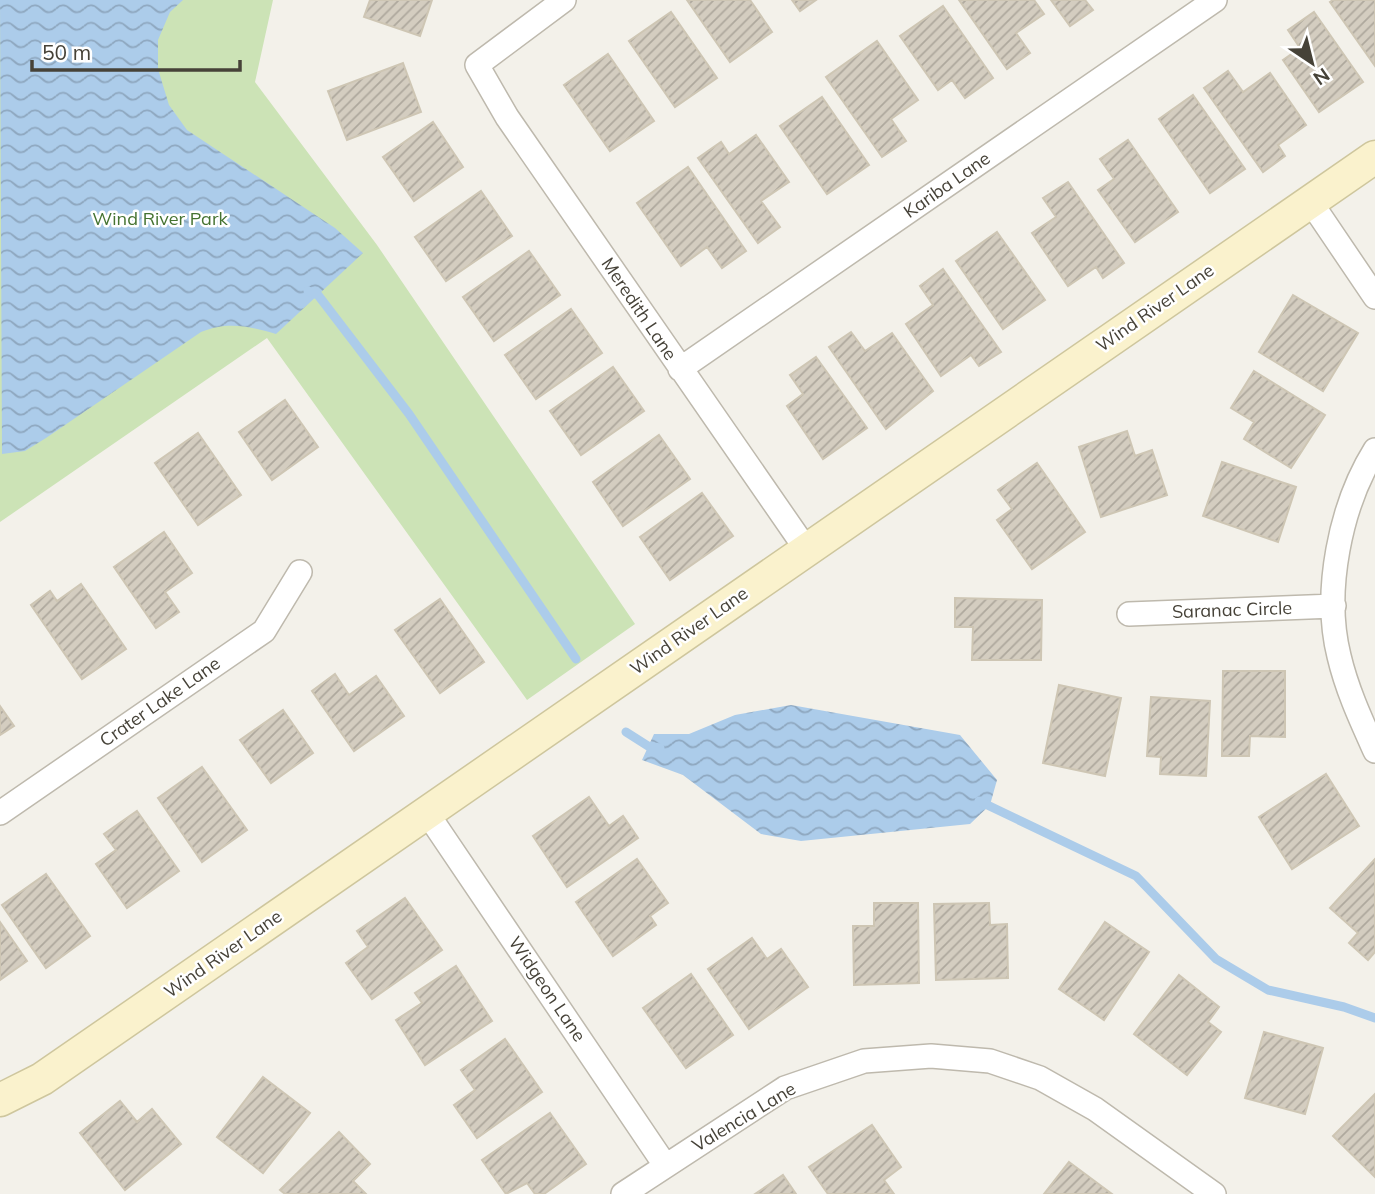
<svg xmlns="http://www.w3.org/2000/svg" width="1375" height="1194" font-family="Mulish,sans-serif">
<style>
.green{fill:#cce3b6}
.water{fill:url(#water-waves)}
.lines{fill:none;stroke-linecap:round;stroke-linejoin:round}
.stream{stroke:#acccea;stroke-width:9}
.building{fill:url(#building-hatch);stroke:#cec6b4;stroke-width:2}
.street-casing{stroke:#beb9ad;stroke-width:26}
.secondary-casing{stroke:#cec69d;stroke-width:35}
.street{stroke:#fff;stroke-width:23}
.secondary{stroke:#faf2cd;stroke-width:32}
.labels{text-anchor:middle;stroke-width:5;stroke-linejoin:round;paint-order:stroke}
.street-label{font-size:18px;fill:#464238;stroke:#fff}
.park-label{font-size:18px;fill:#457331;stroke:#fff}
</style>
<defs>
<pattern id="water-waves" width="16" height="10" patternUnits="userSpaceOnUse" patternTransform="scale(1.75)"><rect width="16" height="10" fill="#acccea"/><path d="M0 5q4-4 8 0t8 0" fill="none" stroke="#8ea7bf"/></pattern>
<pattern id="building-hatch" width="6" height="6" patternUnits="userSpaceOnUse" patternTransform="scale(1.75)"><rect width="6" height="6" fill="#d4cdc0"/><path d="M-1 1l2-2M0 6l6-6M5 7l2-2" fill="none" stroke="#aea89d"/></pattern>
</defs>
<rect width="100%" height="100%" fill="#f3f1ea"/>
<path class="green" d="M0,0h273l-18,82 122,163 258,379 -108,76 -260,-362 -267,184z"/>
<path class="water" d="M0,0h183l-13,12 -12,28v29l11,36 18,25 148,98 28,25 -87,81c-28,-8 -48,-13 -75,-2l-155,106 -21,13 -23,3z
M791,705l169,30 37,45 -7,25 -20,19 -169,17 -40,-7 -78,-59 -41,-15 12,-26h35l46,-19z"/>
<g class="lines">
<path class="stream" d="M308,291l10,4 91,119 167,245
M626,732l22,14 12,2
M979,801l157,75 80,83 52,31 76,17 31,11"/>
</g>
<path class="building" d="M370,0h62l-12,36 -56,-19z
M687,0h63l22,32 -42,30z
M792,0h24l-16,11z
M959,0h75l10,14 -28,19 14,20 -23,16z
M1051,0h34l8,10 -23,16z
M1333,0h42v66l-45,-64z
M943,6l50,72 -28,20 -13,-18 -14,10 -38,-54z
M671,12l46,66 -42,29 -46,-66z
M1314,12l49,70 -44,30 -36,-52 17,-12 -12,-18z
M877,41l41,59 -27,19 15,22 -24,16 -56,-80z
M608,54l46,67 -44,30 -46,-66z
M403,63l18,49 -74,28 -19,-49z
M1228,71l15,21 27,-19 36,52 -28,20 7,11 -22,16 -59,-84z
M1193,95l52,74 -35,24 -51,-74z
M822,97l47,68 -42,29 -47,-68z
M433,122l30,45 -49,34 -31,-44z
M756,135l33,47 -28,19 19,26 -22,16 -60,-85 23,-16 8,12z
M1128,140l50,72 -43,30 -37,-52 16,-11 -14,-20z
M688,167l58,84 -24,17 -15,-21 -26,19 -44,-63z
M1068,182l56,81 -21,15 -7,-11 -28,19 -36,-53 24,-16 -13,-19z
M481,191l31,45 -66,45 -31,-44z
M997,232l48,68 -42,29 -47,-68z
M529,251l31,44 -66,46 -31,-44z
M943,269l58,83 -22,14 -8,-11 -30,21 -35,-52 27,-19 -13,-19z
M1293,295l65,38 -35,58 -64,-39z
M571,309l31,44 -66,46 -31,-44z
M851,332l14,19 27,-18 41,58 -47,38 -57,-82z
M816,357l51,71 -44,31 -36,-53 16,-12 -13,-19z
M613,367l31,44 -63,44 -31,-44z
M1254,371l71,44 -34,53 -47,-29 10,-17 -23,-14z
M285,400l33,47 -46,33 -33,-48z
M1127,431l8,25 17,-6 15,45 -66,22 -22,-70z
M198,433l43,62 -43,30 -43,-62z
M659,435l31,44 -67,47 -30,-44z
M1222,462l74,25 -18,55 -75,-26z
M1037,463l48,69 -53,37 -35,-49 15,-11 -14,-19z
M702,493l31,43 -63,44 -30,-43z
M164,532l28,41 -27,19 14,20 -23,16 -42,-61z
M81,584l45,65 -44,30 -51,-74 19,-14 7,10z
M955,598l87,2 -1,60h-69l1,-33h-18z
M440,599l44,63 -44,31 -45,-63z
M1223,671h62v66l-35,-1 -1,20h-27z
M335,674l14,21 27,-19 28,40 -50,35 -42,-60z
M1059,685l62,13 -16,78 -62,-13z
M1151,697l59,4 -4,75 -46,-2 1,-17 -14,-1z
M0,706l14,20 -14,9z
M283,710l30,43 -42,30 -31,-43z
M202,767l45,63 -45,32 -44,-64z
M1326,774l33,52 -67,43 -33,-52z
M589,797l20,29 14,-10 15,22 -71,49 -34,-51z
M137,811l42,60 -52,37 -31,-44 20,-14 -12,-16z
M637,859l31,44 -18,13 6,9 -43,31 -37,-54z
M1375,859v93l-7,8 -19,-17 9,-10 -28,-25z
M46,874l44,62 -44,32 -44,-63z
M405,898l37,52 -70,49 -26,-36 22,-16 -11,-16z
M874,903h44l1,80 -65,2 -1,-59h21z
M989,903l1,22 17,-1 1,54 -72,2 -2,-76z
M0,922l27,39 -27,19z
M1105,922l44,30 -45,68 -45,-31z
M752,938l15,21 14,-10 27,38 -59,42 -41,-60z
M456,966l36,55 -67,44 -29,-45 26,-17 -7,-10z
M691,974l42,61 -47,33 -43,-60z
M1179,975l40,32 -11,15 13,10 -34,43 -53,-41z
M1264,1032l59,16 -18,66 -60,-16z
M505,1039l37,53 -65,46 -23,-33 21,-15 -14,-20z
M263,1077l47,36 -47,60 -46,-36z
M1375,1094v83l-42,-41z
M120,1101l17,21 15,-13 29,35 -56,46 -45,-57z
M550,1113l36,51 -42,30h-9l-8,-11 -21,11 -24,-34z
M872,1125l29,42 -17,13 10,14h-66l-19,-27z
M339,1132l31,32 -17,17 13,13h-81l-5,-4z
M1069,1162l43,32h-68z
M783,1175l13,19h-41z"/>
<g class="lines">
<defs>
<path id="street" d="M564,0l-87,65 30,52 299,432
M1310,201l65,96
M680,369l535,-369
M1375,450c-35,56 -52,142 -36,206 8,34 22,64 36,95
M1129,614l205,-8
M0,813l264,-182 36,-59
M427,813l238,352
M623,1194l162,-106 79,-27 67,-5 59,5 50,17 55,31 119,85"/>
<path id="secondary" d="M0,1100l42,-21 1333,-922"/>
</defs>
<use href="#street" class="street-casing"/>
<use href="#secondary" class="secondary-casing"/>
<use href="#street" class="street"/>
<use href="#secondary" class="secondary"/>
</g>
<g class="labels">
<g class="street-label">
<text transform="translate(947 185) rotate(-35)" y="6">Kariba Lane</text>
<text transform="translate(1155 308) rotate(-35)" y="6">Wind River Lane</text>
<text transform="translate(639 309) rotate(56)" y="6">Meredith Lane</text>
<text transform="translate(1232 610) rotate(-2)" y="6">Saranac Circle</text>
<text transform="translate(689 631) rotate(-35)" y="6">Wind River Lane</text>
<text transform="translate(160 702) rotate(-35)" y="6">Crater Lake Lane</text>
<text transform="translate(223 954) rotate(-35)" y="6">Wind River Lane</text>
<text transform="translate(547 989) rotate(56)" y="6">Widgeon Lane</text>
<text transform="translate(744 1117) rotate(-31)" y="6">Valencia Lane</text>
</g>
<g class="park-label">
<text x="160" y="225">Wind River Park</text>
</g>
</g>
<g transform="translate(1312 63) rotate(145)" stroke="#ffffff" stroke-width="5" paint-order="stroke">
<path d="M0-5L12 26L0 18L-12 26Z" fill="#464238"/>
<text y="-10" font-size="19" font-weight="bold" text-anchor="middle" fill="#464238">N</text>
</g>
<path d="M32 60v10h208v-10" fill="none" stroke="#464238" stroke-width="3.5"/>
<text x="42" y="60" font-size="21" fill="#464238" stroke="#ffffff" stroke-width="5" paint-order="stroke">50 m</text>
</svg>
